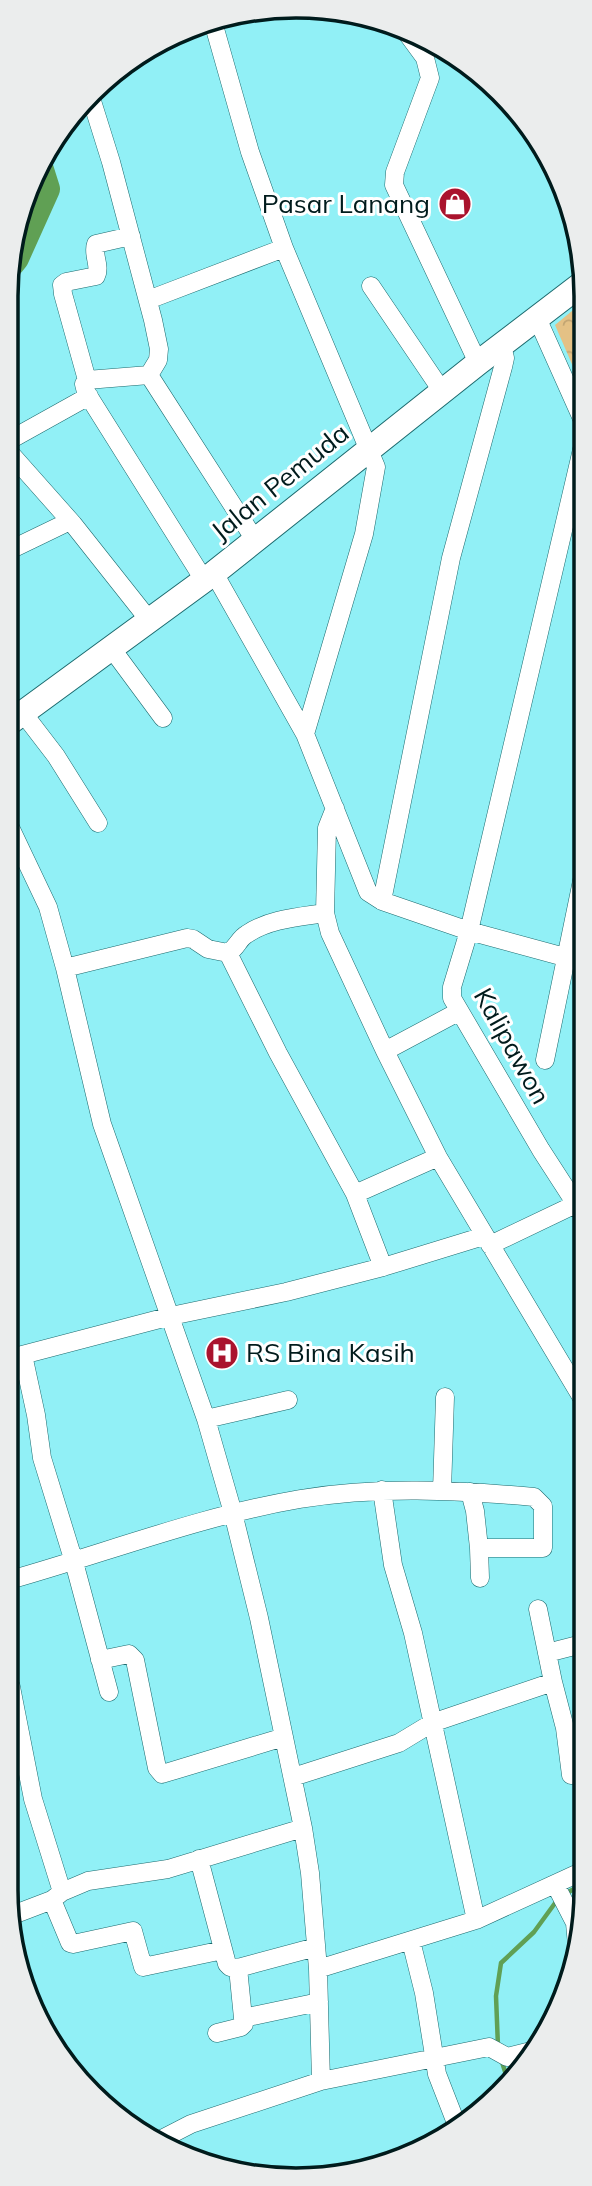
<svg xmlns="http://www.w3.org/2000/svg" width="592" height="2186" font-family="Mulish,sans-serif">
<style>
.park{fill:url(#park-crowns)}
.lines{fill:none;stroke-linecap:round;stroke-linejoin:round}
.stream{stroke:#60a054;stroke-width:4.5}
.river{stroke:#60a054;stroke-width:28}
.street-casing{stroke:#1c6a6e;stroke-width:19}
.secondary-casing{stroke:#1c6a6e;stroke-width:26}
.street{stroke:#fff;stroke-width:18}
.secondary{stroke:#fff;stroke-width:24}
.labels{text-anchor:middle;stroke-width:6;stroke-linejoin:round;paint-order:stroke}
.poi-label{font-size:26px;fill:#001b1c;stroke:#fff;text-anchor:end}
.street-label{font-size:26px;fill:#001b1c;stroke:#fff}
.rim{fill:none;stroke:#001b1c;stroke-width:3.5}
</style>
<defs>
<pattern id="park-crowns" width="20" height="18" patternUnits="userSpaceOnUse" patternTransform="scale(1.75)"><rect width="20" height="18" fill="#e4c185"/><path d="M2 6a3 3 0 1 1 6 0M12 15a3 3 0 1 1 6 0" fill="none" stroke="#c2a572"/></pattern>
</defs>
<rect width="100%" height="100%" fill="#91f0f6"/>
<path class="park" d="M584,301v91l-29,-67z"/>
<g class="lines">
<path class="stream" d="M565,1894l16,-9
M498,2047l-2,-51 5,-33 33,-31 24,-33
M502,2062l6,19"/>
<path class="river" d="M11,263l4,-5 31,-69 -6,-19"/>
<defs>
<path id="street" d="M213,22l37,130 34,96 92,219 -12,67 -59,200
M403,28l22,30 5,20 -35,94 -1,13 84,178
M131,236l-35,8c-4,10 5,22 0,32l-30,6 -4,3 1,9 24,86 -3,4 2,8 118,188
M578,237v1
M371,286l71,105
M148,300l136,-52
M537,318l47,105
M149,375l106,165
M87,380l62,-5 9,-15 1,-11 -6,-29 -42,-158 -20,-64
M10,440l79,-44
M10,453l63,71 76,96
M10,550l60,-29
M214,573l91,161 63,158 14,9 87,30 114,31
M112,649l51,69
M23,713l33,43 42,67
M335,808l-8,20 -2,85 5,20 55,118 53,106 144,241
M9,825l39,82 17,61 37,156 104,295 27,94 26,105 44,210 7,45 8,96 3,112 -130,43 -35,18
M382,901l69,-343 52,-191 2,-9 -3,-12
M228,953c10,-6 10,-14 19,-19 22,-15 52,-17 78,-21
M65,968l122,-30 6,1 15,10 20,4 50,100 77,141 28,73
M385,1051l73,-39
M545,1060l38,-184
M355,1194l83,-37
M583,1215l-42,-65 -89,-152v-11l17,-56 115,-490
M490,1245l86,-41
M23,1355l13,60 6,43 32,104 35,130
M7,1359l164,-43 115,-24 97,-25 101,-31
M206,1419l82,-19
M382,1490l11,75 20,68 63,287
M442,1491l3,-94
M479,1548l1,30
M6,1581c97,-27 194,-65 294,-82 78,-13 156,-9 234,-2l9,9v42h-64l-4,-37 -5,-19
M538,1609l15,73
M547,1653l35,-9
M100,1660l29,-6 6,6 22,108 5,6 122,-37
M6,1675l5,12 22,112 29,93
M293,1777l106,-34 33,-20 121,-41 12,46 6,47
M199,1859l28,105 3,3 8,1 78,-21
M555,1884l20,39 3,33
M52,1900l18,43 3,1 60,-13 10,36 80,-17
M10,1916l42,-16 10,-8 26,-11 80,-12 135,-41
M411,1941l13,52 13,81 21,54
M238,1968l5,50 76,-16
M318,1969l158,-49 105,-48
M217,2033l24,-6 3,-3 -1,-6
M321,2081l168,-34 18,10 28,-7"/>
<path id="secondary" d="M9,723l205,-150 264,-210 106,-81"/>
</defs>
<use href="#street" class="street-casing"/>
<use href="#secondary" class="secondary-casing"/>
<use href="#street" class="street"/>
<use href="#secondary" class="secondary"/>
</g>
<defs>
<symbol id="shop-disc" viewBox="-11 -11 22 22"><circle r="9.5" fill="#aa132d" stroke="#fff"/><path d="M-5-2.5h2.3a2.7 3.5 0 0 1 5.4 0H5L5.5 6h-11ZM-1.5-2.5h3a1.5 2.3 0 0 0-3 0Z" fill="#fff"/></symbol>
<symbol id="hospital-disc" viewBox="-11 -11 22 22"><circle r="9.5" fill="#aa132d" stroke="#fff"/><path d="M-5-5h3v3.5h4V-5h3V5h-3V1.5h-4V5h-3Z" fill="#fff"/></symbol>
</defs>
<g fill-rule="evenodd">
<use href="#shop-disc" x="436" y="185" width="38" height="38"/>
<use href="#hospital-disc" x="203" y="1334" width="38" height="38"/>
</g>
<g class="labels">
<g class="poi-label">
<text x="430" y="213">Pasar Lanang</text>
<text x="246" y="1362" text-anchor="start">RS Bina Kasih</text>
</g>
<g class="street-label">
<text transform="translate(280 482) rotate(-39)" y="9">Jalan Pemuda</text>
<text transform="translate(512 1046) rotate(61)" y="9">Kalipawon</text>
</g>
</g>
<path d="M0 0H592V2186H0ZM296 18H296A278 278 0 0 1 574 296V1890A278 278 0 0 1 296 2168H296A278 278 0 0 1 18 1890V296A278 278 0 0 1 296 18Z" fill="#ebeded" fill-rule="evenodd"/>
<path class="rim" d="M296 18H296A278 278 0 0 1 574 296V1890A278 278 0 0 1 296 2168H296A278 278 0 0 1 18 1890V296A278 278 0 0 1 296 18Z"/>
</svg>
